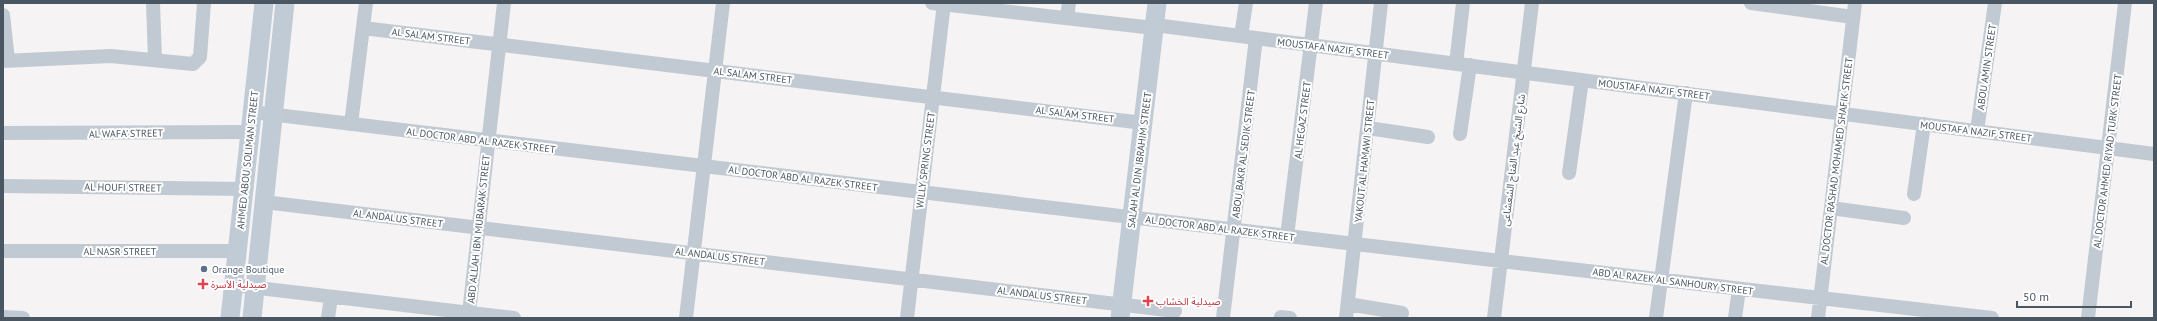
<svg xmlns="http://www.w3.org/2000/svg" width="2157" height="321" font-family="'PT Sans','Noto Sans Arabic',sans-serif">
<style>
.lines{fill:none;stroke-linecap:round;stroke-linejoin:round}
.street{stroke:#c1cad2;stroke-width:14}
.secondary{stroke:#c1cbd6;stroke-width:19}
.service-dot{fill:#5c6f8a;stroke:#fff;stroke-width:1.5}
.health-dot{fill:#e0444e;stroke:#fff;stroke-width:1.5}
.labels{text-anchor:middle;stroke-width:4;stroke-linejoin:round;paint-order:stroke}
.street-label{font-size:10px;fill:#4a5661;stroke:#fff}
.service-label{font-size:10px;fill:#4e5e75;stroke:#fff;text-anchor:start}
.health-label{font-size:10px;fill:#be3a42;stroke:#fff;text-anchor:start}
</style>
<rect width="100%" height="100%" fill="#f5f3f3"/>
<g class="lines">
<path class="street" d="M153,3l2,57
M932,3l222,25
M1751,3l102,14
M3,15l5,45
M1067,18l2,-15
M1155,25l999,129
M363,28l780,95
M1241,36l5,-33
M3,61l108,-5 82,8 7,-7 4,-54
M1456,64l7,-61
M252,112l1103,132 637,74
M351,124l15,-121
M1368,128l60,9
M1977,131l18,-128
M3,133l247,-1
M1460,134l10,-69
M1569,173l13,-93
M3,186l241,3
M1914,194l10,-70
M264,202l911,109
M1831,208l73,10
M1287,236l29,-233
M3,251h234
M233,285l281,33
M1348,304l54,9
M469,313l35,-310
M3,317l20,1
M1281,317l9,1
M328,318l3,-21
M686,318l37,-315
M907,318l37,-315
M1223,318l33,-280
M1346,318l35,-315
M1494,318l38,-315
M1656,318l30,-225
M1735,318l4,-29
M1818,318l37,-315
M2088,318l37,-315"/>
<path class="secondary" d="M230,318l34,-315
M252,318l33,-315
M1120,318l37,-315"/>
</g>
<circle class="service-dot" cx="204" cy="269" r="4"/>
<g class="health-dot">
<path d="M201 278h4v4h4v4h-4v4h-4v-4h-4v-4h4z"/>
<path d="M1146 295h4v4h4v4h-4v4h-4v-4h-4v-4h4z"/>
</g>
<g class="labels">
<g class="street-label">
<text transform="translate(431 36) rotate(7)" y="4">AL SALAM STREET</text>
<text transform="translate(1333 48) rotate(7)" y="4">MOUSTAFA NAZIF STREET</text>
<text transform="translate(1986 67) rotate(-82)" y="4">ABOU AMIN STREET</text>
<text transform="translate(753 75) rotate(7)" y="4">AL SALAM STREET</text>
<text transform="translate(1654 89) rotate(7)" y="4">MOUSTAFA NAZIF STREET</text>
<text transform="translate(1075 114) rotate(7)" y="4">AL SALAM STREET</text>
<text transform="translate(1302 120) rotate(-83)" y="4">AL HEGAZ STREET</text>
<text transform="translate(1976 131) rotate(7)" y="4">MOUSTAFA NAZIF STREET</text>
<text transform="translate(126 133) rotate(-1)" y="4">AL WAFA' STREET</text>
<text transform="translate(481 140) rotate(7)" y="4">AL DOCTOR ABD AL RAZEK STREET</text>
<text transform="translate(1243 154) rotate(-83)" y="4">ABOU BAKR AL SEDIK STREET</text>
<text transform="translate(247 160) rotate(-84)" y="4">AHMED ABOU SOLIMAN STREET</text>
<text transform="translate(925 160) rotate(-83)" y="4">WILLY SPRING STREET</text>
<text transform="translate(1139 160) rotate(-83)" y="4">SALAH AL DIN IBRAHIM STREET</text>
<text transform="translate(1513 160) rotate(-83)" y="4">شارع الشيخ عبد الفتاح الشعشاعى</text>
<text transform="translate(1364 161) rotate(-84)" y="4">YAKOUT AL HAMAWI STREET</text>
<text transform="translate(1836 161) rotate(-83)" y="4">AL DOCTOR RASHAD MOHAMED SHAFIK STREET</text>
<text transform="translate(2107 161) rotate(-83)" y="4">AL DOCTOR AHMED RIYAD TURK STREET</text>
<text transform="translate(803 178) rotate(7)" y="4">AL DOCTOR ABD AL RAZEK STREET</text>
<text transform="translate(123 187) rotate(1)" y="4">AL HOUFI STREET</text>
<text transform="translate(398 218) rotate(7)" y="4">AL ANDALUS STREET</text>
<text transform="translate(1220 228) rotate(7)" y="4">AL DOCTOR ABD AL RAZEK STREET</text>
<text transform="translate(478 229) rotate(-84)" y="4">ABD ALLAH IBN MUBARAK STREET</text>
<text x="120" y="255">AL NASR STREET</text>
<text transform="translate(720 256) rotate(7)" y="4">AL ANDALUS STREET</text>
<text transform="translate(1673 281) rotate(7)" y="4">ABD AL RAZEK AL SANHOURY STREET</text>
<text transform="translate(1042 295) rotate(7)" y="4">AL ANDALUS STREET</text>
</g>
<g class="service-label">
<text x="212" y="273">Orange Boutique</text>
</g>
<g class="health-label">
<text x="211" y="288">صيدلية الأسرة</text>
<text x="1156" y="305">صيدلية الخشاب</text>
</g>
</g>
<rect width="2157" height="321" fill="none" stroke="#4a5661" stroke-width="8"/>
<path d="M2017 301v6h114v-6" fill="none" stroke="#4a5661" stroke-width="2"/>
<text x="2023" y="301" font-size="12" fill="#4a5661" stroke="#ffffff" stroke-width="3" paint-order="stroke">50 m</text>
</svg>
